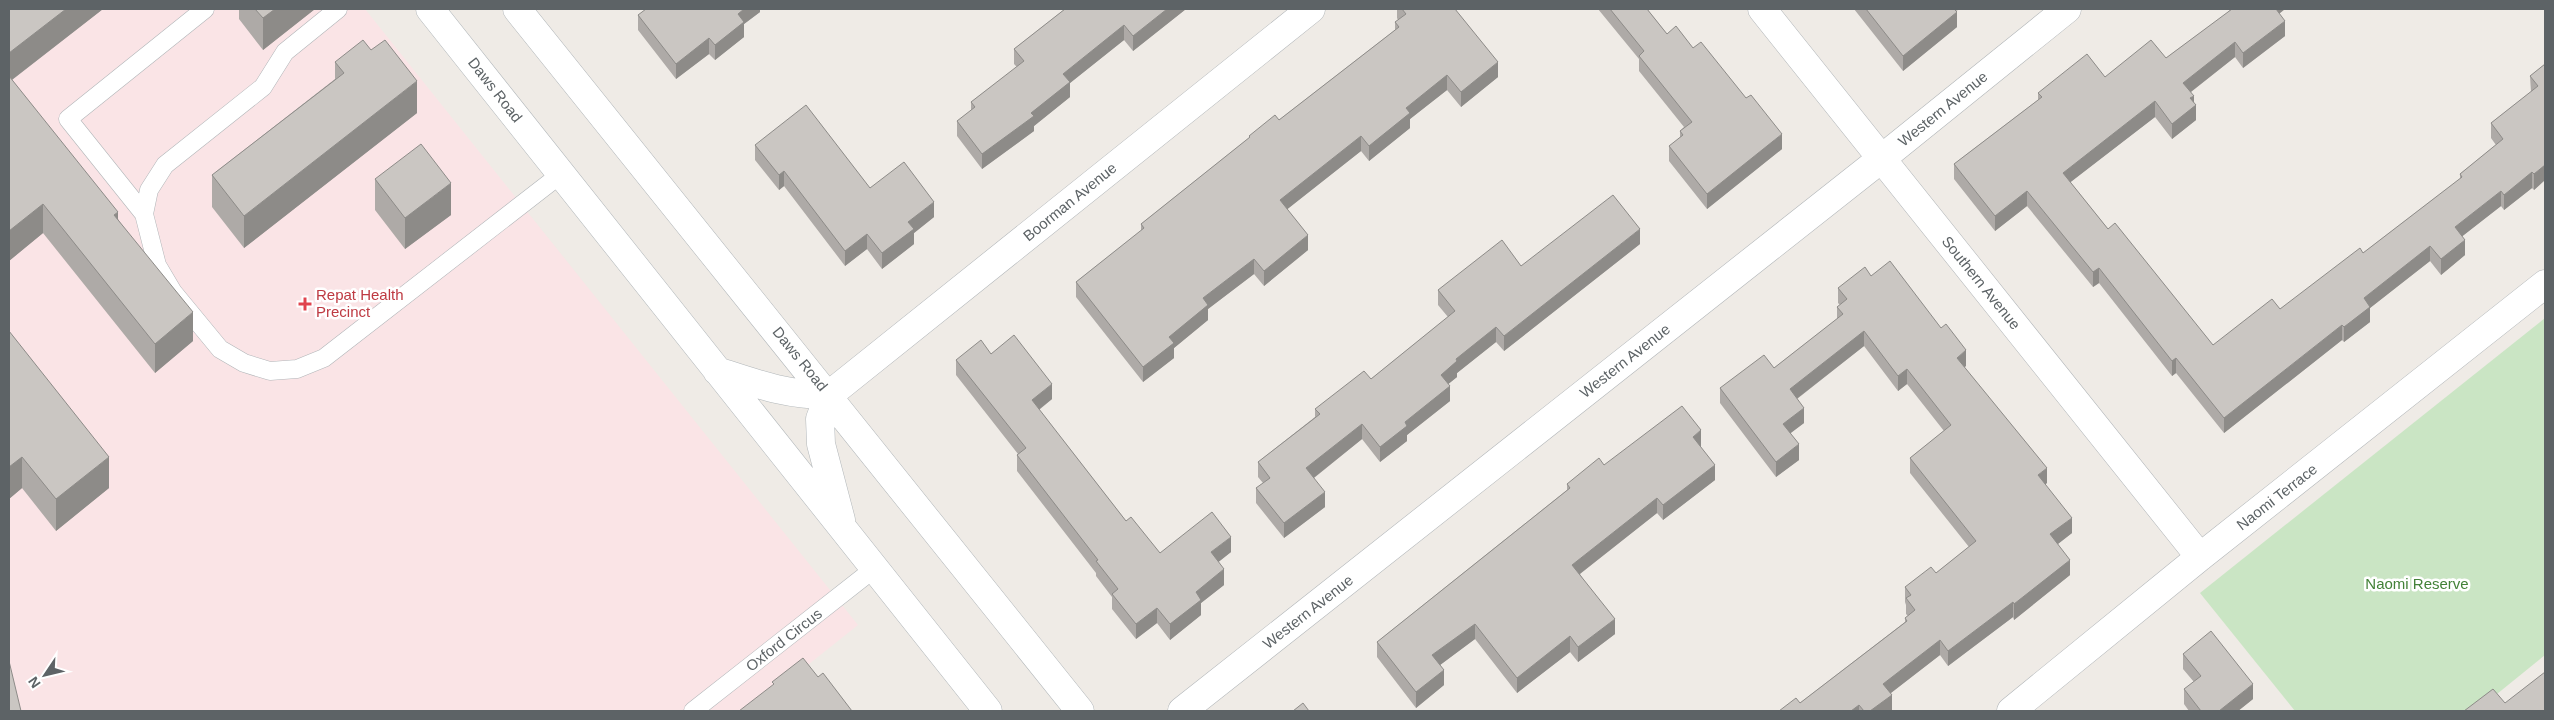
<svg xmlns="http://www.w3.org/2000/svg" width="2554" height="720" font-family="Arial,sans-serif">
<style>
.medical{fill:#fae4e6}
.green{fill:#cae5c4}
.lines{fill:none;stroke-linecap:round;stroke-linejoin:round}
.lane-casing{stroke:#b1b5b8;stroke-width:19}
.street-casing{stroke:#b1b5b8;stroke-width:29}
.secondary-casing{stroke:#b2b7ba;stroke-width:29}
.lane{stroke:#fff;stroke-width:18}
.street{stroke:#fff;stroke-width:28}
.secondary{stroke:#fff;stroke-width:28}
.wall{fill:#aeaaa7}
.shaded-wall{fill:#8d8b88}
.building{fill:#cac6c2;stroke:#8d8b88}
.health-dot{fill:#e0444e;stroke:#fff;stroke-width:2}
.labels{text-anchor:middle;stroke-width:5;stroke-linejoin:round;paint-order:stroke}
.street-label{font-size:15px;fill:#5d6366;stroke:#fff}
.health-label{font-size:15px;fill:#be3a42;stroke:#fff;text-anchor:start}
.park-label{font-size:15px;fill:#438238;stroke:#fff}
</style>
<rect width="100%" height="100%" fill="#efebe6"/>
<path class="medical" d="M9,9h356l493,616 -108,86h-741z"/>
<path class="green" d="M2545,318v337l-69,56h-181l-95,-118z"/>
<g class="lines">
<defs>
<path id="lane" d="M338,9l-53,43 -22,35 -98,78 -16,25 -5,24 13,51 16,27 47,57 24,14 26,8 27,-2 27,-11 237,-184
M144,214l-76,-95 137,-110
M693,711l182,-143"/>
<path id="street" d="M1762,9l438,548
M829,395l482,-386
M1182,711l699,-552 186,-150
M2011,711l189,-154 345,-273"/>
<path id="secondary" d="M430,9l558,702
M517,9l563,702
M717,371c40,13 69,24 112,24
M829,395l-9,24 1,25 20,76"/>
</defs>
<use href="#lane" class="lane-casing"/>
<use href="#street" class="street-casing"/>
<use href="#secondary" class="secondary-casing"/>
<use href="#lane" class="lane"/>
<use href="#street" class="street"/>
<use href="#secondary" class="secondary"/>
</g>
<path class="wall" d="M9,9h94l-91,71 106,139 75,122 -38,32 -112,-140 -34,28z
M239,9h76l-52,41 -24,-31z
M760,9v3l-16,12v13l-29,23 -6,-6 -33,25 -38,-49v-15z
M1065,9h121l-53,42 -9,-11 -54,43v14l-36,29v5l-52,38 -25,-33v-15l14,-10v-9l46,-35 -3,-3v-15z
M1397,9h58l43,68 -37,30 -14,-17 -37,29v9l-41,33 -8,-10 -74,58 21,41 -44,36 -10,-12 -46,35v11l-34,28v10l-31,24 -67,-85v-15l65,-51v-7l108,-86v-2l30,-16 116,-90v-8l3,-2 -1,-2z
M1598,9h49l20,25 26,14 89,101 -75,60 -38,-48v-15l11,-8v-7l4,-4 -45,-56v-12z
M1854,9h106l-4,2 1,16 -54,44z
M2228,9h57l-6,5 6,22 -42,32 -8,-11 -44,35 3,11 2,17 -24,19 -17,-22 -85,65 38,47 105,116 67,-36 83,-56 97,-74v-5l36,-29 -5,-7v-15l40,-31 -1,-16 15,-12v116l-11,10 -2,-2 -28,22 -3,-4 -39,30 3,19 -24,20 -11,-14 -60,47v14l-26,20 -2,-2 -118,93 -48,-60 -4,3 -73,-93 -6,4 -66,-81 -32,25 -41,-52v-15l84,-64v-7l67,-16 61,-19 64,-47z
M335,62l82,51 -173,135 -32,-41v-32l123,-96z
M755,145l115,43 64,29 -20,16v11l-32,25 -15,-20 -22,17 -61,-80 -5,4 -24,-30z
M375,179l76,36 -46,34 -30,-39z
M1640,244l-136,107 -8,-9 -39,31v4l-9,7 2,17 -43,34v6l-27,21 -18,-23 -48,39 11,29 -41,31 -28,-35v-15l7,-5 -5,-6v-15l57,-45v-8l56,-30 77,-62 -10,-12v-15l83,-24z
M1871,276l95,90 -2,1 83,116 -2,1 27,49 -14,11 12,31 -56,45 -1,-3 -65,49 -8,-11 -49,38 1,17 -2,1h-111l21,-8 105,-81v-4l3,-2 -2,-2v-9l-1,-3v-15l31,-14 33,-26 -59,-74v-15l34,-27 -37,-47 -9,7 -34,-45 -67,53 7,24 -14,10 9,27 -23,17 -56,-74v-15l54,-20 63,-49v-12l3,-2 -2,-2v-15z
M9,331l100,157 -53,43 -34,-43 -13,11z
M991,354l61,45 -13,11 87,111 34,32 71,-1 -13,10 6,23 -23,18v12l-31,25 -13,-17 -21,16 -24,-30v-12l-16,-21v-3l-79,-102v-16l1,-1 -62,-79v-15z
M1700,446l15,34 -52,40 -6,-7 -77,61 35,60 -37,28 -8,-10 -53,41 -42,-54 -35,26 4,20 -28,23 -39,-51v-15l190,-152v-6l37,-19 97,-19z
M2183,654l70,45 -15,12h-49l-5,-7v-15l10,-7 -11,-13z"/>
<path class="shaded-wall" d="M66,9h37l-94,73v-29z
M275,9h40l-52,41v-32z
M744,9h16v3l-16,12v13l-29,23v-15l23,-31z
M1167,9h19l-53,42v-15z
M2272,9h13l-13,10z
M1957,12v15l-54,44v-15z
M2285,21v15l-42,32v-15z
M1124,25v15l-54,43v14l-36,29v5l-52,38v-15l81,-80z
M709,38v16l-33,25v-15z
M2235,42v15l-52,41v-15z
M1498,62v15l-37,30v-15z
M1447,75v15l-37,29v9l-41,33v-15l37,-38z
M417,81v32l-173,135v-32z
M2194,96v10l2,-1v15l-24,19v-15l18,-26z
M2155,101v16l-92,71v-15z
M1782,134v15l-75,60v-15z
M1361,136v15l-81,64v-15z
M2545,165v15l-11,10v-16z
M784,171v15l-5,4v-15z
M2532,172v16l-28,22v-15z
M451,183v32l-46,34v-31z
M2027,191v15l-32,25v-15z
M2501,191v15l-46,36v-15z
M934,202v15l-20,16v11l-32,25v-16l26,-31z
M43,204v29l-34,28v-30z
M118,212v29l-4,-26z
M1640,229v15l-136,107v-15z
M867,234v15l-22,17v-15z
M1308,235v15l-44,36v-15z
M2465,240v15l-24,20v-16z
M2430,246v15l-60,47v14l-26,20v-15l20,-29z
M1254,259v15l-46,35v11l-34,28v10l-31,24v-15l60,-69z
M2099,268v15l-6,4v-15z
M193,312v29l-38,32v-29z
M2342,325v15l-118,93v-15z
M1496,327v15l-39,31v4l-16,13v-15l15,-16z
M1864,331v15l-74,58v-15z
M1966,350v16l-9,7v-15z
M2176,358v15l-4,3v-15z
M1907,369v15l-9,7v-15z
M1052,384v15l-20,16v-15z
M1450,386v15l-43,34v6l-27,21v-15l25,-25z
M1804,408v15l-21,16v-15z
M1362,424v15l-56,45v-16z
M1701,430v16l-8,6v-15z
M1799,444v16l-23,17v-15z
M22,457v31l-13,11v-32z
M109,457v31l-53,43v-32z
M1715,465v15l-52,40v-15z
M2047,468v15l-9,7v-15z
M1325,492v15l-41,31v-15z
M1657,498v15l-85,67v-15z
M2072,518v15l-22,17v-16z
M1231,537v15l-20,16v-16z
M2070,560v15l-56,45v-16z
M1224,569v16l-23,18v12l-31,25v-16l26,-32z
M2013,602v15l-65,49v-15z
M1157,608v15l-21,16v-15z
M1615,619v15l-37,28v-15z
M1475,624v15l-43,32v-16z
M1570,636v16l-53,41v-15z
M1940,640v15l-57,44v-15z
M1444,670v15l-28,23v-16z
M2253,684v15l-15,12h-19z
M1892,695v15l-2,1h-20z
M1859,705v6h-8z"/>
<path class="building" d="M9,9h57l-57,44z
M255,9h20l-12,9z
M646,9h98l-6,5 6,8 -29,23 -6,-7 -33,26 -38,-49z
M1065,9h102l-34,27 -9,-11 -61,49 7,8 -39,31 3,3 -52,38 -25,-33 18,-14 -4,-5 53,-41 -10,-12z
M1402,9h53l43,53 -37,30 -14,-17 -41,33 4,5 -41,33 -8,-10 -81,64 28,35 -44,36 -10,-12 -51,39 5,7 -39,32 5,6 -31,24 -67,-85 68,-54 -3,-4 109,-87 -1,-1 26,-21 4,5 120,-93 -4,-5 11,-8z
M1610,9h37l20,25 9,-8 17,22 8,-6 45,56 5,-3 31,39 -75,60 -38,-48 14,-11 -3,-4 12,-9 -53,-66 5,-5z
M1866,9h88l3,3 -54,44z
M2232,9h44l9,12 -42,32 -8,-11 -52,41 11,13 -4,2 6,7 -24,19 -17,-23 -92,72 45,56 7,-6 98,122 59,-46 8,10 80,-61 3,5 99,-76 -2,-3 43,-35 -12,-16 47,-37 -8,-10 15,-12v101l-11,9 -2,-2 -28,23 -3,-4 -46,36 10,13 -24,19 -11,-13 -66,52 6,9 -26,20 -2,-2 -118,93 -48,-60 -4,3 -73,-93 -6,4 -66,-81 -32,25 -41,-52 88,-67 -4,-4 49,-39 18,23 46,-37 15,18z
M363,40l8,10 14,-10 32,41 -173,135 -32,-41 132,-102 -9,-11z
M9,76l109,136 -4,3 79,97 -38,32 -112,-140 -34,27z
M806,105l64,83 34,-26 30,40 -26,20 6,7 -32,24 -15,-19 -22,17 -61,-80 -5,4 -24,-30z
M421,144l30,39 -46,35 -30,-39z
M1613,195l27,34 -136,107 -8,-9 -40,32 1,2 -16,14 9,11 -45,36 2,4 -27,21 -18,-23 -56,44 19,24 -41,31 -28,-35 14,-10 -12,-16 62,-48 -5,-5 49,-38 7,8 84,-68 -17,-21 64,-50 19,26z
M1890,261l51,67 5,-4 20,26 -9,8 90,110 -9,7 34,43 -22,16 20,26 -56,44 -1,-2 -65,49 -8,-11 -57,44 9,11 -22,16h-6l-5,-6 -8,6h-72l17,-13 4,5 107,-82 -2,-3 10,-8 -9,-12 5,-3 -6,-8 26,-20 5,6 40,-32 -66,-83 41,-33 -44,-56 -9,7 -34,-45 -74,58 14,19 -21,16 16,20 -23,18 -56,-74 44,-33 10,13 69,-54 -6,-7 10,-8 -9,-11 27,-21 6,9z
M9,331l100,126 -53,42 -34,-42 -13,10z
M1014,335l38,49 -20,16 94,121 5,-4 29,36 52,-41 19,25 -20,15 13,17 -28,23 5,8 -31,24 -13,-16 -21,16 -24,-30 6,-5 -22,-28 2,-1 -81,-105 9,-7 -70,-88 25,-20 10,14z
M1682,406l19,24 -8,7 22,28 -52,40 -6,-7 -85,67 43,54 -37,28 -8,-11 -53,42 -42,-54 -43,31 12,15 -28,22 -39,-50 193,-154 -3,-4 32,-26 5,7z
M2211,631l42,53 -34,27h-18l-17,-22 17,-13 -18,-22z
M803,658l15,19 5,-4 29,38h-113l35,-27 -2,-2z
M9,661l12,50h-12z
M2545,672v39h-81l29,-22 12,14z
M1303,703l6,8h-16z"/>
<path class="health-dot" d="M302.5 296.5h5v5h5v5h-5v5h-5v-5h-5v-5h5z"/>
<g class="labels">
<g class="street-label">
<text transform="translate(495 90) rotate(52)" y="5">Daws Road</text>
<text transform="translate(1943 109) rotate(-39)" y="5">Western Avenue</text>
<text transform="translate(1070 202) rotate(-39)" y="5">Boorman Avenue</text>
<text transform="translate(1981 283) rotate(51)" y="5">Southern Avenue</text>
<text transform="translate(800 359) rotate(51)" y="5">Daws Road</text>
<text transform="translate(1625 361) rotate(-38)" y="5">Western Avenue</text>
<text transform="translate(2277 497) rotate(-38)" y="5">Naomi Terrace</text>
<text transform="translate(1308 612) rotate(-38)" y="5">Western Avenue</text>
<text transform="translate(784 640) rotate(-38)" y="5">Oxford Circus</text>
</g>
<g class="health-label">
<text x="316" y="300">Repat Health<tspan x="316" dy="17">Precinct</tspan></text>
</g>
<g class="park-label">
<text x="2417" y="589">Naomi Reserve</text>
</g>
</g>
<rect width="2554" height="720" fill="none" stroke="#5d6366" stroke-width="20"/>
<g transform="translate(45 675) rotate(235)" stroke="#ffffff" stroke-width="4" paint-order="stroke">
<path d="M0-4L9 19L0 12L-9 19Z" fill="#5d6366"/>
<text y="-8" font-size="14" font-weight="bold" text-anchor="middle" fill="#5d6366">N</text>
</g>
</svg>
